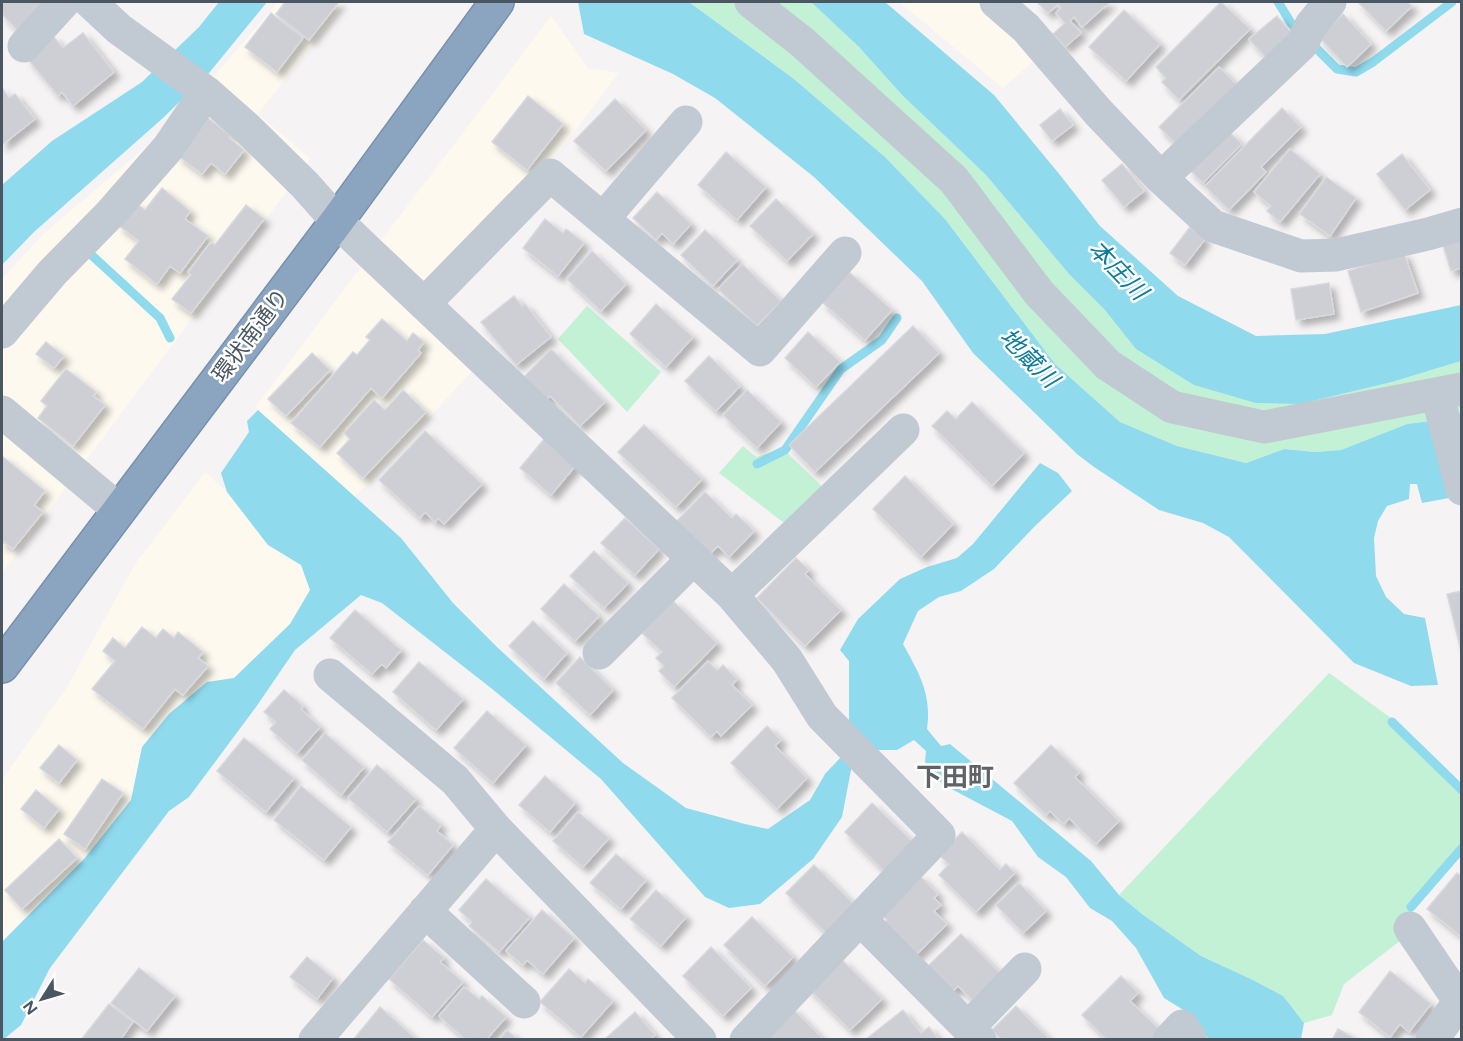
<svg xmlns="http://www.w3.org/2000/svg" width="1463" height="1041" font-family="Figtree,'Noto Sans JP',sans-serif">
<style>
.commercial{fill:#fdf9ef}
.green{fill:#c3f1d5}
.water{fill:#90daee}
.lines{fill:none;stroke-linecap:round;stroke-linejoin:round}
.stream{stroke:#90daee;stroke-width:9}
.building{fill:#cdcfd5;stroke:#d7d9de;stroke-width:1.5;filter:url(#shadow)}
.highway-casing{stroke:#7690ad;stroke-width:36}
.street{stroke:#c1cad2;stroke-width:33}
.highway{stroke:#8ba5c1;stroke-width:33}
.labels{text-anchor:middle;stroke-width:5;stroke-linejoin:round;paint-order:stroke}
.street-label{font-size:22px;fill:#4a5661;stroke:#fff}
.water-label{font-size:24px;font-style:italic;fill:#0c7c9b;stroke:#fff}
.quarter-label{font-size:26px;font-weight:bold;fill:#5f6368;stroke:#fff}
</style>
<defs>
<filter id="shadow"><feDropShadow dx="5.5" dy="5.5" stdDeviation="3" flood-color="#0004"/></filter>
</defs>
<rect width="100%" height="100%" fill="#f5f3f3"/>
<path class="commercial" d="M278,2h68l-88,112 53,45 -309,414v-294l40,-44 130,-110z
M899,2h83l55,56 -34,30z
M551,16l37,52 31,5 -60,79 -154,148 70,68 -120,129 -97,-87 -2,-4z
M205,472l22,20 41,53 33,20 9,25 -20,34 -56,54 -27,4 -38,32 -27,33 -11,53 -47,59 -82,83v-162l65,-93 68,-123z"/>
<path class="green" d="M689,2h122l48,45 44,49 83,79 83,99 36,36 195,94 92,-22 69,-21v52l-30,8 -24,3 -66,26 -26,2 -31,-3 -38,14 -69,-17 -57,-24 -65,-58 -110,-145 -60,-62 -91,-78z
M587,306l74,66 -34,40 -69,-73z
M743,446l13,11 27,-8 46,44 -37,36 -73,-56z
M1329,673l66,48 66,65v57l-52,64 13,17 -78,60 -12,31 -28,8 -22,-27 -29,-16 -52,-24 -59,-42 -23,-19z"/>
<path class="water" d="M219,2h48l-58,71 -46,45 -129,114 -32,33v-80l50,-44 90,-59 57,-55z
M578,2h111l105,77 91,78 60,62 110,145 65,58 57,24 69,17 38,-14 31,3 26,-2 66,-26 24,-3 30,-8v65l-12,20 -27,5 -5,-19h-7l-1,15 -22,7 -9,15 -4,17 2,38 10,21 18,17 21,4 13,67 -27,1 -57,-23 -125,-126 -26,-14 -44,-13 -65,-43 -17,-13 -104,-101 -51,-72 -108,-104 -99,-79 -42,-24 -89,-40z
M811,2h74l109,93 66,80 40,51 78,70 78,40 69,-2 136,-29v56l-69,21 -92,22 -44,-1 -62,-18 -58,-36 -31,-39 -36,-36 -83,-99 -83,-79 -44,-49z
M258,410l143,128 52,65 45,45 125,115 63,45 59,16 23,5 42,-29 15,-26 17,-18 7,-33v-62l-9,-11 18,-31 42,-40 27,-12 30,-9 16,-14 67,-81 18,10 14,18 -38,36 -40,42 -33,22 -22,6 -21,14 -15,33c16,29 29,50 24,85l14,17 9,-2 141,117 28,34 23,19 59,42 52,24 30,16 21,27 -3,16h-92l-24,-28 -21,-13 -28,-50 -24,-27 -22,-13 -24,-31 -28,-20 -26,-36 -70,-37 -17,-22 1,-11 -12,-11 -17,10h-19l-26,15 -10,52 -29,42 -53,45 -31,4 -24,-11 -104,-118 -110,-91 -109,-85 -21,-8 -66,55 -39,57 -67,90 -20,14 -119,157 -29,57 -17,14 -2,1v-98l82,-83 47,-59 11,-53 27,-33 38,-32 27,-4 56,-54 20,-34 -9,-25 -33,-20 -41,-53 -6,-19 28,-41 -2,-11z"/>
<g class="lines">
<path class="stream" d="M1278,2l13,21 46,46 19,3 17,-10 79,-60
M87,251l73,67 10,20
M757,464l28,-14 56,-81 41,-29 15,-22
M1392,722l70,68
M1411,907l51,-59"/>
</g>
<path class="building" d="M2,2h46l-27,32 -19,-20z
M285,2h54l-30,38 -33,-26z
M1037,2h73l-28,25 -8,-10 -4,4 11,12 -16,14 -12,-13 12,-11 -9,-10 5,-5 -3,-4 -10,9z
M1221,2l29,27 -71,71 -17,-18 4,-4 -10,-11z
M1358,2h49l5,4 -26,25z
M1124,10l36,34 -34,37 -37,-34z
M271,13l32,25 -26,34 -32,-25z
M1343,14l28,30 -24,23 -28,-30z
M1277,16l18,21 -27,23 -19,-21z
M83,33l31,39 -41,34 -11,-14 -4,4 -31,-38 27,-21 9,11z
M1219,67l18,18 -59,61 -19,-19z
M2,88l7,10 6,-4 20,25 -33,26z
M528,96l35,28 -36,46 -35,-28z
M615,99l31,31 -40,41 -32,-30z
M1282,108l19,19 -40,40 5,5 -37,38 -24,-24z
M1060,109l13,16 -21,16 -12,-16z
M207,117l24,19 -2,2 15,12 -19,24 -14,-11 -9,11 -25,-19z
M1228,131l14,13 -39,39 -14,-14z
M1290,149l30,25 -40,48 -13,-11 4,-5 -17,-14z
M726,152l40,35 -29,33 -39,-35z
M1402,154l28,36 -25,20 -28,-36z
M1122,164l22,27 -20,16 -22,-27z
M1326,177l30,21 -26,38 -30,-22z
M162,188l28,23 -5,8 23,17 -28,37 -10,-7 -13,18 -32,-25 14,-18 -21,-16 18,-22 9,7z
M657,192l34,32 -18,20 -11,-11 -6,7 -23,-22z
M776,199l37,35 -26,27 -37,-35z
M246,205l18,14 -73,94 -19,-14 19,-24 -3,-3 23,-30 4,3z
M545,219l18,14 3,-4 18,14 -26,33 -35,-28z
M1190,227l15,12 -20,26 -15,-12z
M705,230l32,30 -24,26 -32,-31z
M1462,235v33l-11,3 -9,-29z
M592,251l34,33 -25,27 -34,-32z
M1404,253l14,40 -57,19 -13,-41z
M742,264l39,37 -24,25 -39,-37z
M849,272l43,38 -27,30 -43,-38z
M1329,283l5,31 -38,6 -5,-31z
M514,296l8,10 3,-2 26,33 -35,28 -35,-43z
M656,304l37,33 -27,30 -36,-33z
M382,319l25,22 6,-8 11,9 -6,8 3,3 -39,45 -11,-10 -51,59 -29,-24 62,-71 4,3 13,-15 -4,-3z
M913,326l26,27 -124,119 -26,-27z
M808,332l32,30 -24,25 -31,-29z
M46,342l18,14 -10,12 -18,-14z
M551,349l54,53 -25,24 -30,-30 -5,4 -22,-22z
M312,353l18,17 -44,46 -18,-17z
M709,356l31,30 -24,25 -31,-30z
M66,369l30,23 -3,4 12,9 -32,41 -35,-28 9,-12 -6,-5z
M403,390l23,22 -63,66 -26,-25 13,-14 -6,-6 30,-33 11,10z
M747,390l34,32 -24,26 -34,-33z
M972,402l52,51 -32,33 -60,-60 15,-15 9,8z
M644,425l58,54 -26,28 -58,-55z
M425,431l57,53 -38,40 -6,-6 -3,4 -10,-10 -5,6 -41,-38z
M545,438l31,27 -25,30 -31,-27z
M2,456l43,35 -11,14 9,7 -30,37 -9,-7 -2,4z
M905,476l48,48 -32,33 -48,-48z
M705,492l27,26 4,-4 18,17 -25,26 -11,-11 -8,8 -37,-29z
M625,518l34,31 -24,26 -34,-32z
M594,551l34,32 -24,25 -34,-32z
M796,558l13,12 -4,4 36,36 -36,36 -48,-48z
M564,584l35,32 -24,25 -34,-32z
M1462,591v64l-15,-61z
M673,601l44,42 -43,44 -15,-16 5,-5 -8,-8 6,-6 -20,-19z
M355,610l46,40 -15,18 -4,-4 -10,10 -42,-36z
M533,621l34,32 -23,26 -35,-33z
M142,627l14,11 7,-9 11,9 4,-6 25,20 -5,6 10,8 -25,29 -8,-6 -32,40 -51,-40 23,-28 -12,-10 10,-13 12,10z
M580,657l33,33 -23,25 -34,-32z
M708,661l9,10 6,-6 14,14 -5,6 20,20 -31,31 -4,-5 -6,6 -39,-39z
M419,662l44,37 -27,31 -43,-38z
M284,690l19,16 -2,3 19,18 -23,26 -27,-24 6,-7 -12,-10z
M487,711l39,34 -33,38 -39,-35z
M767,726l14,14 -6,6 32,32 -30,31 -46,-46z
M325,733l39,34 -23,28 -39,-35z
M244,738l50,40 -28,34 -49,-41z
M59,745l18,15 -18,23 -19,-15z
M1051,745l28,27 -4,5 44,44 -23,23 -27,-26 -5,6 -14,-13 -4,4 -32,-32z
M377,765l39,34 -29,33 -39,-34z
M545,776l30,27 -25,29 -31,-27z
M102,779l21,14 -38,56 -21,-15z
M301,786l50,41 -27,33 -50,-40z
M36,790l23,19 -15,19 -23,-19z
M872,803l42,40 -29,29 -40,-40z
M419,806l22,19 -4,6 16,14 -25,30 -40,-33z
M578,812l31,26 -26,29 -30,-26z
M962,832l38,38 6,-6 9,9 -39,39 -37,-37 10,-11 -10,-9z
M59,839l18,19 -55,51 -17,-19z
M616,854l30,26 -25,29 -31,-26z
M814,865l41,40 -28,29 -41,-41z
M1457,873l5,3v61l-35,-28z
M919,875l19,19 -4,4 7,7 -7,6 13,13 -33,33 -32,-32 5,-5 -6,-6z
M486,879l44,38 -31,35 -30,-26 3,-4 -13,-12z
M1019,883l27,28 -23,22 -27,-28z
M656,890l30,27 -25,29 -31,-27z
M542,910l32,28 -31,36 -16,-14 -4,5 -17,-14z
M752,917l41,40 -28,29 -41,-41z
M961,934l39,39 -27,28 -15,-15 -6,6 -25,-25z
M423,940l21,18 -4,4 23,20 -31,35 -43,-38z
M711,947l40,41 -28,28 -40,-40z
M307,957l26,21 -16,21 -27,-22z
M842,960l40,39 -32,31 -43,-43z
M139,968l36,28 -28,35 -36,-28z
M569,969l16,14 3,-4 25,22 -32,36 -41,-35z
M1390,971l41,33 -22,28 -9,-8 -10,13 -31,-25z
M1121,976l17,17 -8,8 33,32 -6,7h-50l-25,-25z
M464,987l15,12 3,-3 24,21 -20,23h-20l-27,-24z
M109,1004l24,18 -13,18h-39z
M1016,1006l32,32 -1,2h-45l-10,-10z
M380,1007l37,33h-64z
M792,1008l32,32h-63z
M903,1010l18,23 8,-6 10,13h-74z
M635,1012l20,23 -5,5h-46z
M1338,1029l18,10v1h-24z
M507,1030l11,10h-19z"/>
<g class="lines">
<defs>
<path id="highway" d="M2,666l335,-445 160,-219"/>
</defs>
<use href="#highway" class="highway-casing"/>
<path class="street" d="M90,2l29,27 87,63 42,37 57,56 32,36 29,28 366,346 55,65 35,56 117,119 -193,205
M751,2l51,40 152,138 85,113 69,72 64,42 92,20 198,-38
M996,2l30,26 72,84 63,66 52,48 88,30 35,-1 92,-21 34,-10
M24,46l40,-44
M1161,178l141,-134 9,-19 19,-23
M603,219l83,-97
M424,304l126,-129 210,175 85,-97
M2,332l50,-59 59,-60 57,-65 38,-56
M1437,394l25,95
M2,412l116,97
M732,595l171,-165
M599,653l94,-94
M330,675l125,105 41,49
M425,911l99,91
M860,919l120,121
M1410,928l52,77
M968,1028l57,-59
M315,1040l181,-211 204,211
M1169,1040l13,-14 9,14
M1432,1040l30,-42"/>
<use href="#highway" class="highway"/>
</g>
<g class="labels">
<g class="street-label">
<text transform="translate(250 335) rotate(-53)" y="8">環状南通り</text>
</g>
<g class="water-label">
<text transform="translate(1118 270) rotate(46)" y="8">本庄川</text>
<text transform="translate(1029 358) rotate(45)" y="8">地蔵川</text>
</g>
<g class="quarter-label">
<text x="955" y="786">下田町</text>
</g>
</g>
<rect width="1463" height="1041" fill="none" stroke="#4a5661" stroke-width="6"/>
<g transform="translate(42 999) rotate(233)" stroke="#ffffff" stroke-width="4.5" paint-order="stroke">
<path d="M0-4.5L10 22L0 15L-10 22Z" fill="#4a5661"/>
<text y="-9" font-size="16" font-weight="bold" text-anchor="middle" fill="#4a5661">N</text>
</g>
</svg>
